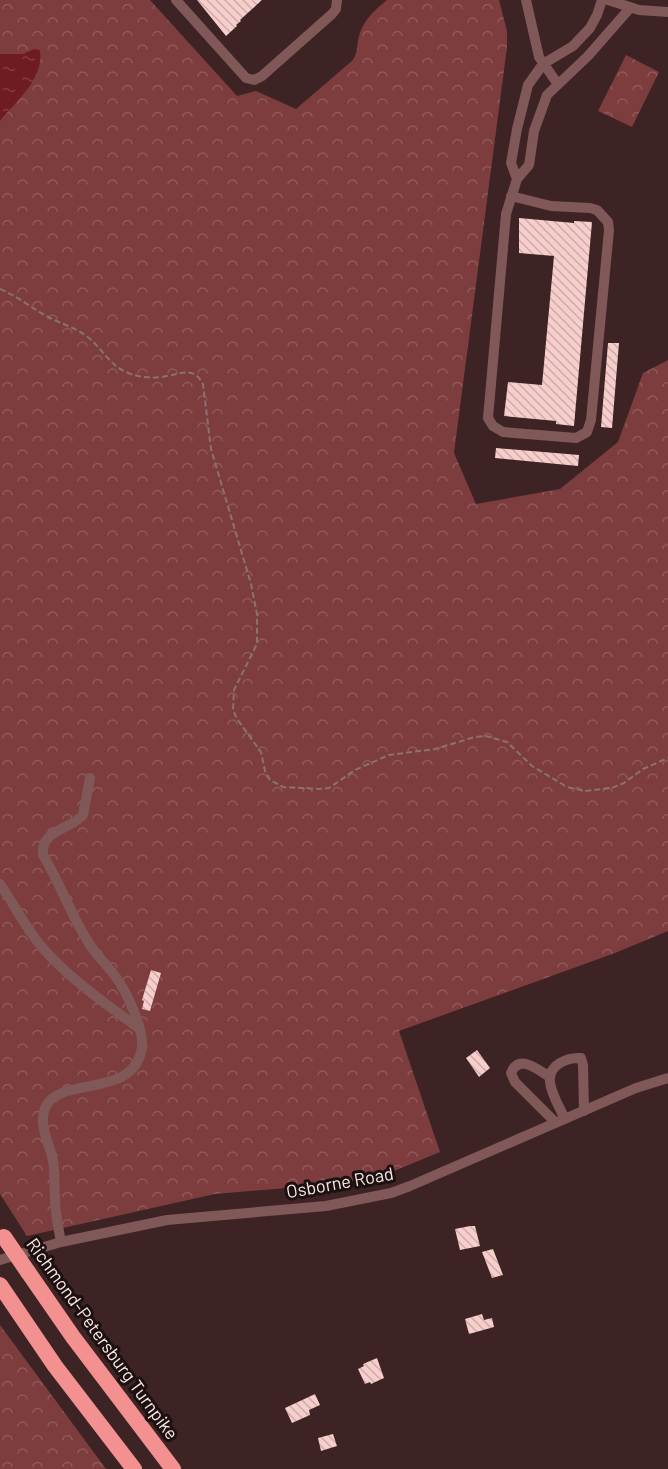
<svg xmlns="http://www.w3.org/2000/svg" width="668" height="1469" font-family="Barlow,sans-serif">
<style>
.forest{fill:url(#forest-crowns)}
.water{fill:url(#water-ripples)}
.building{fill:url(#building-back-hatch)}
.lines{fill:none;stroke-linecap:round;stroke-linejoin:round}
.path{stroke:#897272;stroke-width:2;stroke-dasharray:6 3;stroke-linecap:butt}
.minor{stroke:#7f5857;stroke-width:10}
.highway{stroke:#f29190;stroke-width:16}
.highway-bridge{stroke:#f29190;stroke-width:16}
.labels{text-anchor:middle;stroke-width:6;stroke-linejoin:round;paint-order:stroke}
.street-label{font-size:18px;fill:#fbe9e8;stroke:#1c1010}
</style>
<defs>
<pattern id="forest-crowns" width="20" height="18" patternUnits="userSpaceOnUse" patternTransform="scale(1.5)"><rect width="20" height="18" fill="#7d3d3e"/><path d="M2 6a3 3 0 1 1 6 0M12 15a3 3 0 1 1 6 0" fill="none" stroke="#90595a"/></pattern>
<pattern id="water-ripples" width="26" height="14" patternUnits="userSpaceOnUse" patternTransform="scale(1.5)"><rect width="26" height="14" fill="#6f1b22"/><path d="M2 4q2-2 4 0t4 0M15 11q2-2 4 0t4 0" fill="none" stroke="#843c42"/></pattern>
<pattern id="building-back-hatch" width="6" height="6" patternUnits="userSpaceOnUse" patternTransform="scale(1.5)"><rect width="6" height="6" fill="#f7cecc"/><path d="M-1 5l2 2M0 0l6 6M5-1l2 2" fill="none" stroke="#ccacaa"/></pattern>
</defs>
<rect width="100%" height="100%" fill="#3d2323"/>
<path class="forest" d="M0,0h150l87,96 19,-5 40,18 57,-49c4,-7 4,-12 5,-20 4,-18 14,-28 29,-40h112l8,31v16l-53,406 22,51 84,-15 58,-47 25,-69 25,-13v571l-53,22 -216,78 41,121 -63,26 -43,6 -119,10 -188,42 -27,-42z
M626,55l33,17 -27,55 -34,-16z
M0,1325l106,144h-106z"/>
<path class="water" d="M34,49l6,1c4,29 -23,50 -40,71v-67h23z"/>
<path class="building" d="M197,0h65l-22,20 1,1 -5,4 1,1 -11,10z
M519,218l55,5v-2l18,1 -18,204 -18,-2v-3l-52,-5 4,-34 34,3 12,-129 -35,-3z
M608,343h11l-7,85 -11,-1z
M496,448l83,7 -1,11 -83,-8z
M151,970l10,3 -11,38 -8,-2 2,-8 -2,-1z
M477,1050l13,18 -11,9 -13,-19z
M470,1226h5l5,20 -20,4 -5,-21z
M493,1249l10,26 -11,3 -10,-26z
M482,1314l2,6 8,-2 2,9 -25,7 -4,-15z
M377,1358l7,20 -13,6 -1,-2 -5,2 -7,-15 6,-3 -1,-2z
M315,1394l5,11 -11,5 1,5 -18,8 -7,-15z
M333,1434l4,12 -16,5 -3,-13z"/>
<g class="lines">
<path class="path" d="M0,289c19,8 34,21 52,30 13,6 26,10 37,19 13,11 21,27 37,34 13,6 28,7 41,4 16,-3 27,-9 36,8l8,65 40,135 6,30v30l-23,46 -1,20 4,9 24,33 4,19 5,9 13,7 36,2 10,-1 26,-18 34,-15 46,-6 40,-12 11,-1 21,6 25,24 35,21 18,4 27,-3 12,-5 19,-14 25,-11"/>
<path class="minor" d="M176,0l70,78 8,2 8,-4 70,-62 4,-5 1,-9
M526,0l13,57 18,26
M608,0l31,10 29,2
M517,179l-6,-16 6,-34 11,-44 15,-21 30,-18 17,-18 7,-13 5,-15
M511,196l40,10 39,2 7,2 11,12 1,8 -18,190 -4,12 -11,6 -73,-6 -10,-6 -5,-8 18,-204 11,-35 12,-14 5,-34 13,-36 41,-39 42,-48
M0,884c14,20 25,43 41,62 27,32 65,58 99,83
M550,1077c-12,-7 -31,-24 -39,-4l4,9 41,41
M565,1119c-5,-11 -14,-25 -15,-37 -2,-17 17,-25 31,-24l2,7 1,46
M61,1242c-3,-15 -6,-30 -6,-45 -1,-12 0,-24 -2,-36 -3,-18 -15,-34 -8,-53 13,-33 90,-8 97,-61 2,-18 -16,-57 -27,-71 -9,-13 -21,-22 -28,-36 -17,-27 -27,-57 -44,-85 -3,-25 27,-25 40,-40l7,-37
M0,1260l61,-18 106,-22 159,-14 65,-13 19,-7 226,-98 32,-10"/>
<path class="highway" d="M28,1272l45,65 100,132
M0,1285l55,81 79,103"/>
<path class="highway-bridge" d="M4,1237l24,35"/>
</g>
<g class="labels">
<g class="street-label">
<text transform="translate(340 1183) rotate(-10)" y="6">Osborne Road</text>
<text transform="translate(102 1339) rotate(54)" y="6">Richmond-Petersburg Turnpike</text>
</g>
</g>
</svg>
